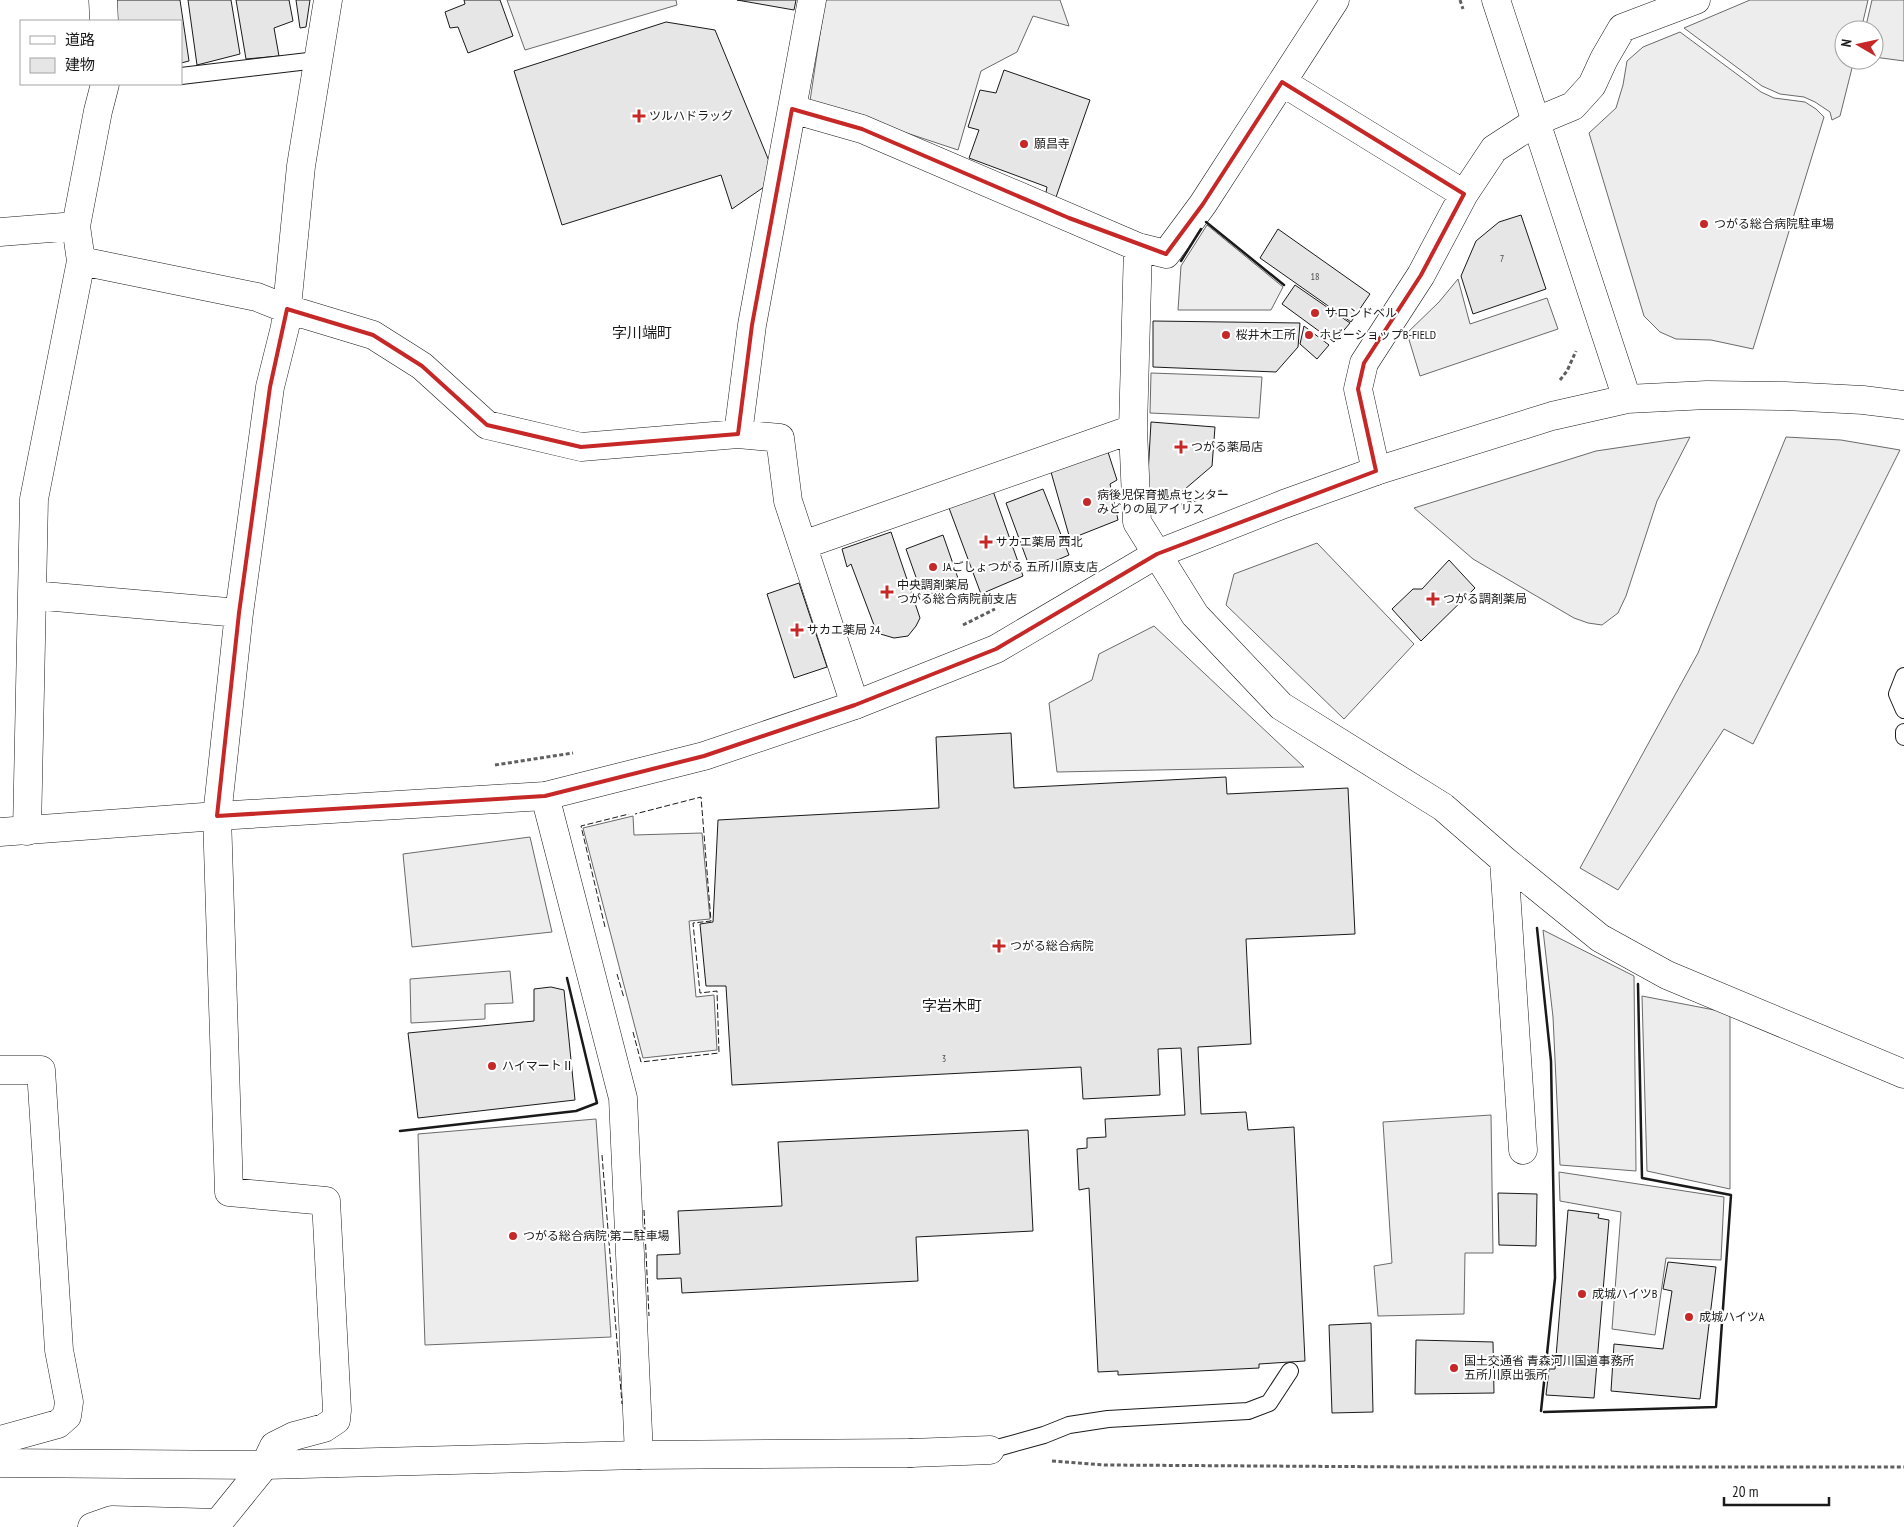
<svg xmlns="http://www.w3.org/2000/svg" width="1904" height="1527" font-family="'PT Sans Narrow','Noto Sans JP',sans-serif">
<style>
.built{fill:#ededed;stroke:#6a6a6a}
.building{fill:#e6e6e6;stroke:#1a1a1a}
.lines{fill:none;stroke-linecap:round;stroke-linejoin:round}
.service-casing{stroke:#1a1a1a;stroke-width:18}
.minor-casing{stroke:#1a1a1a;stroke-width:29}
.tertiary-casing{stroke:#1a1a1a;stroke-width:29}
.path{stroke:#5f5f5f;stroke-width:3;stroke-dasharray:4 2.5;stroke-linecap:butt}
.service{stroke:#fff;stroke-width:16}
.minor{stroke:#fff;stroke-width:28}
.tertiary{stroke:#fff;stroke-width:28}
.fence{stroke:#1a1a1a;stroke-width:1;stroke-dasharray:6 2.5;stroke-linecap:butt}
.wall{stroke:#1a1a1a;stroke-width:2.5}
.marked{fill:none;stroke:#c62828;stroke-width:4;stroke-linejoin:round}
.poi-dot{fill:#c62828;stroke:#fff;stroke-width:2}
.labels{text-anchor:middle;stroke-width:4;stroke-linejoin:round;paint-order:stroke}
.number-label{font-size:10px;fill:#4d4d4d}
.poi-label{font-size:12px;fill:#1a1a1a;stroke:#fff;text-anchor:start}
.quarter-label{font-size:15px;fill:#1a1a1a;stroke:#fff}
</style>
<rect width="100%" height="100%" fill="#fff"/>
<path class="built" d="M507,0h169l1,5 -152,45z
M825,0h235l9,26 -36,-10 -16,36 -36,19 -23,79 -148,-49z
M1750,0h118l-7,30h-17v30h10l-14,56 -8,4 -2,-8 -15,-10 -11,-5 -24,-3 -18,-8 -78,-58z
M1872,0h32v61l-30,-4v-27h-9z
M1680,32l81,60 13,6 31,4 11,7 8,8 -71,232 -42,-9 -35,-1 -16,-7 -16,-16 -55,-183 27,-25 7,-23 4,-24 16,-14z
M1207,225l76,62 -12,23h-93l3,-44z
M1458,279l12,45 77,-26 11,31 -138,47 -13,-43 32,-31z
M1151,373l111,4 -3,41 -109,-5z
M1690,437l-33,64 -31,95 -8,17 -16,12 -14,-2 -14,-5 -101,-59 -59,-51 182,-57z
M1786,437l55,3 59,10 -147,294 -29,-15 -106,161 -38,-22 118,-215z
M1317,543l97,101 -70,75 -118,-114 8,-31z
M1154,626l150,141 -247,5 -8,-69 43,-23 7,-26z
M633,816l1,19 68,-2 8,86 -21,2 7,76 18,-2 3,55 -74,8 -60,-230z
M530,837l22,95 -140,15 -9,-93z
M1543,930l91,46 2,195 -76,-6 -7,-148z
M510,971l3,32 -28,1v15l-74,4 -1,-44z
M1642,996l88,17v176l-83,-18z
M1491,1115l2,138h-28l-1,61 -86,2 -4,-50 18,-3 -9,-141z
M596,1119l15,218 -186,8 -7,-211z
M1559,1172l165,25 -3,63 -55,-2 -11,77 -43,-6 9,-117 -61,-11z"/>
<path class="building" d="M116,0h64l9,61 -8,2v-42h-65z
M188,0h43l9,54 -43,11z
M236,0h53l4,21 -19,7 5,28 -33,3z
M296,0h14l-4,27 -6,1z
M464,0h36l13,36 -45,17 -10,-26 -8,1 -5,-16 20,-8z
M737,0h59l-2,10z
M666,22l49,8 54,131 -5,26 -32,22 -11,-34 -159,50 -48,-154z
M1004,70l86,30 -35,100 -10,-2 2,-11 -78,-29 10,-28 -11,-3 12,-37 16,3z
M1521,215l25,74 -73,25 -12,-38 15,-35 23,-19z
M1278,229l92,65 -19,28 -91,-64z
M1295,285l55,38 -16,19 -52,-38z
M1153,321l147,2 -2,24 -22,25 -123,-5z
M1304,326l25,19 -12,14 -17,-15z
M1151,422l64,5 -3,39 -34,29 -31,-2z
M1108,452l9,28 -7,4 8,36 -48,19 -19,-67z
M1043,489l26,66 -38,16 -25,-68z
M993,491l30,85 -42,18 -32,-86z
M891,532l29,86 -4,8 -8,10 -14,2 -17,-5 -26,-69 -4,3 -5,-18z
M943,535l17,49 -37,13 -17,-48z
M1449,560l26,28 -54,53 -29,-32 21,-20h9z
M799,583l28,84 -33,11 -27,-84z
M1011,733l3,55 212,-11 1,17 121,-6 7,146 -109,5 5,105 -53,3 3,67 45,-2 2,18 46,-3 11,234 -46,3v4l-141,7v-4l-20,1 -9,-184 -10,2 -2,-41 10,-1v-10l19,-1 -1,-18 80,-4 -4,-67 -23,1 2,46 -77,4 -2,-32 -349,18 -6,-99h-20l-6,-62 13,-2 5,-102 221,-12 -3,-71z
M551,987l13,3 11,110 -157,18 -10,-85 126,-12v-32z
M1028,1130l5,101 -117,6 2,44 -236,12 -1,-15 -24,1v-24l23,-1 -2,-43 104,-5 -4,-64z
M1498,1193l39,1 -1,52 -37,-1z
M1568,1210l31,4 -1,4 11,2 -15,178 -48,-3 3,-26h6z
M1668,1262l48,5 -16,132 -89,-8 3,-47 49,5 9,-58 -9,-2z
M1371,1323l2,89 -41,1 -3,-88z
M1416,1340l77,2 1,51 -79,1z"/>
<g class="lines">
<defs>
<path id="service" d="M181,76l136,-16
M1904,676l-7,18 7,16
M1904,732v5
M990,1450l54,-15 25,-10 39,-6 140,-8 21,-8 21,-32"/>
<path id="minor" d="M103,0l1,21
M1282,82l182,112
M792,109l70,20 276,118 -5,182 4,93 58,93 86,91 162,101 61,53 96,78 67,37 237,99
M0,232l76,-6
M1138,247l28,7 37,-50 132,-204
M81,261l176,36 30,12 86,26 49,31 65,59 94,22 157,-13 42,4 8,63 67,204
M738,434l14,-109 60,-325
M1376,471l-18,-82 6,-26 57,-88 43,-81 30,-45 43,-28 36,-15 19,-21 12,-26 18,-31 74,-28
M803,545l330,-116
M32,595l207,18
M545,796l78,302 16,357
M27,831l7,-332 47,-238 -5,-35 22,-115 7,-27
M1504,860l19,290
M0,1070h41l18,280 10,52 -2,14 -9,8 -58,16
M911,1453l79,-3
M92,1527l20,-7 106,3 47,-58 9,-19 20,-10 30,-8 12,-8 1,-10 -11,-209 -97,-9 -12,-376 22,-203 31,-226 15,-60 16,-161 27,-166"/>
<path id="tertiary" d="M1496,0l131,399
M0,832l217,-16 328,-20 159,-40 151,-51 141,-56 161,-95 127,-50 92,-33 176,-55 75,-17 80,-4 78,1 78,4 41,5
M0,1463l265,2 374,-10 272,-2"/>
</defs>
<use href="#service" class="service-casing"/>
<use href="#minor" class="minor-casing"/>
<use href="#tertiary" class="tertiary-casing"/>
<path class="path" d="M1460,0l3,9
M1560,380l7,-9 9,-20
M1169,509l53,-18
M963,625l32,-16
M495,765l78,-12
M1052,1461l52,4 314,2h486"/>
<use href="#service" class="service"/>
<use href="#minor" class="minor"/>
<use href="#tertiary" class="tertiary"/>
<path class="fence" d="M605,927l-24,-101 48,-12
M617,974l7,24
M633,1032l8,30 78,-9 -2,-62 -17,2 -7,-70 18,-2 -10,-124 -66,17
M602,1155l20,249
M644,1210l5,106"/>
<path class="wall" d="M1206,222l78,63
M1181,261l20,-32
M1537,928l14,133 4,217 -14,133
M400,1131l176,-20 21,-8 -30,-125
M1544,1412l172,-5 15,-212 -89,-17 -4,-194"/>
</g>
<path class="marked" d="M1282,82l182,112 -43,81 -57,88 -6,26 18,82 -219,83 -161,95 -141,56 -151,51 -159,40 -328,20 22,-203 31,-226 17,-78 86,26 49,31 65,59 94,22 157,-13 14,-109 40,-216 70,20 207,89 97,36 37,-50z"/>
<g class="poi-dot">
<path d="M636.5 108.5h5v5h5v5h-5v5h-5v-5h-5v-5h5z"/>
<circle cx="1024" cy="144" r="5"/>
<circle cx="1704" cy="224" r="5"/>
<circle cx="1315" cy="313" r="5"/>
<circle cx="1226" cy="335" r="5"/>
<circle cx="1309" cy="335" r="5"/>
<path d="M1178.5 439.5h5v5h5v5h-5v5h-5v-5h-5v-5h5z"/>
<circle cx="1087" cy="502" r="5"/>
<path d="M983.5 534.5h5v5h5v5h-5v5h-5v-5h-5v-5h5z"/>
<circle cx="933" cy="567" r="5"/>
<path d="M884.5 584.5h5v5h5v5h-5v5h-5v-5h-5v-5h5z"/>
<path d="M1430.5 591.5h5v5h5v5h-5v5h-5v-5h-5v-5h5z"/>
<path d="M794.5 622.5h5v5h5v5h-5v5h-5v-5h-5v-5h5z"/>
<path d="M996.5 938.5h5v5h5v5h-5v5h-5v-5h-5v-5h5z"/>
<circle cx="492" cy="1066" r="5"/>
<circle cx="513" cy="1236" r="5"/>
<circle cx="1582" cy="1294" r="5"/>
<circle cx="1689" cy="1317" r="5"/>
<circle cx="1454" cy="1368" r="5"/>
</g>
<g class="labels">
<g class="number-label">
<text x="1502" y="262">7</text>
<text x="1315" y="280">18</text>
<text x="944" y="1062">3</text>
</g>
<g class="poi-label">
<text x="649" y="120">ツルハドラッグ</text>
<text x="1034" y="148">願昌寺</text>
<text x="1714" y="228">つがる総合病院駐車場</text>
<text x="1325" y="317">サロンドベル</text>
<text x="1236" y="339">桜井木工所</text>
<text x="1319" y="339">ホビーショップB-FIELD</text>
<text x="1191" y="451">つがる薬局店</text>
<text x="1097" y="499">病後児保育拠点センター<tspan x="1097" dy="14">みどりの風アイリス</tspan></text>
<text x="996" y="546">サカエ薬局 西北</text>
<text x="943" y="571">JAごしょつがる 五所川原支店</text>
<text x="897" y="589">中央調剤薬局<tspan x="897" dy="14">つがる総合病院前支店</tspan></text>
<text x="1443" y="603">つがる調剤薬局</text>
<text x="807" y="634">サカエ薬局 24</text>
<text x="1010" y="950">つがる総合病院</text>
<text x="502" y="1070">ハイマートⅡ</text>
<text x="523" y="1240">つがる総合病院 第二駐車場</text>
<text x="1592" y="1298">成城ハイツB</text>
<text x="1699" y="1321">成城ハイツA</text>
<text x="1464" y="1365">国土交通省 青森河川国道事務所<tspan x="1464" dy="14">五所川原出張所</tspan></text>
</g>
<g class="quarter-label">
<text x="642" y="338">字川端町</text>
<text x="952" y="1011">字岩木町</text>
</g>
</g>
<rect x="20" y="20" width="162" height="65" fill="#ffffff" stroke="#a3a3a3"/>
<rect x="30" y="36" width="25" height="8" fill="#ffffff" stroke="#a3a3a3"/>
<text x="65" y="45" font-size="15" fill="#1a1a1a">道路</text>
<rect x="30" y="58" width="25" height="15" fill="#e6e6e6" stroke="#a3a3a3"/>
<text x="65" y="70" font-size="15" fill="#1a1a1a">建物</text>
<g transform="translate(1859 45) rotate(279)"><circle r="24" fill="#ffffff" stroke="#a3a3a3"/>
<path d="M0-4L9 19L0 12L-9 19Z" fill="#c62828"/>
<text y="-8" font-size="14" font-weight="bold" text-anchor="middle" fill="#1a1a1a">N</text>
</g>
<path d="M1724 1497v8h105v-8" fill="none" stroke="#1a1a1a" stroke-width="2.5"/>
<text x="1732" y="1497" font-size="15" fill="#1a1a1a" stroke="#ffffff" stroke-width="4" paint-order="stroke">20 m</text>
</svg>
